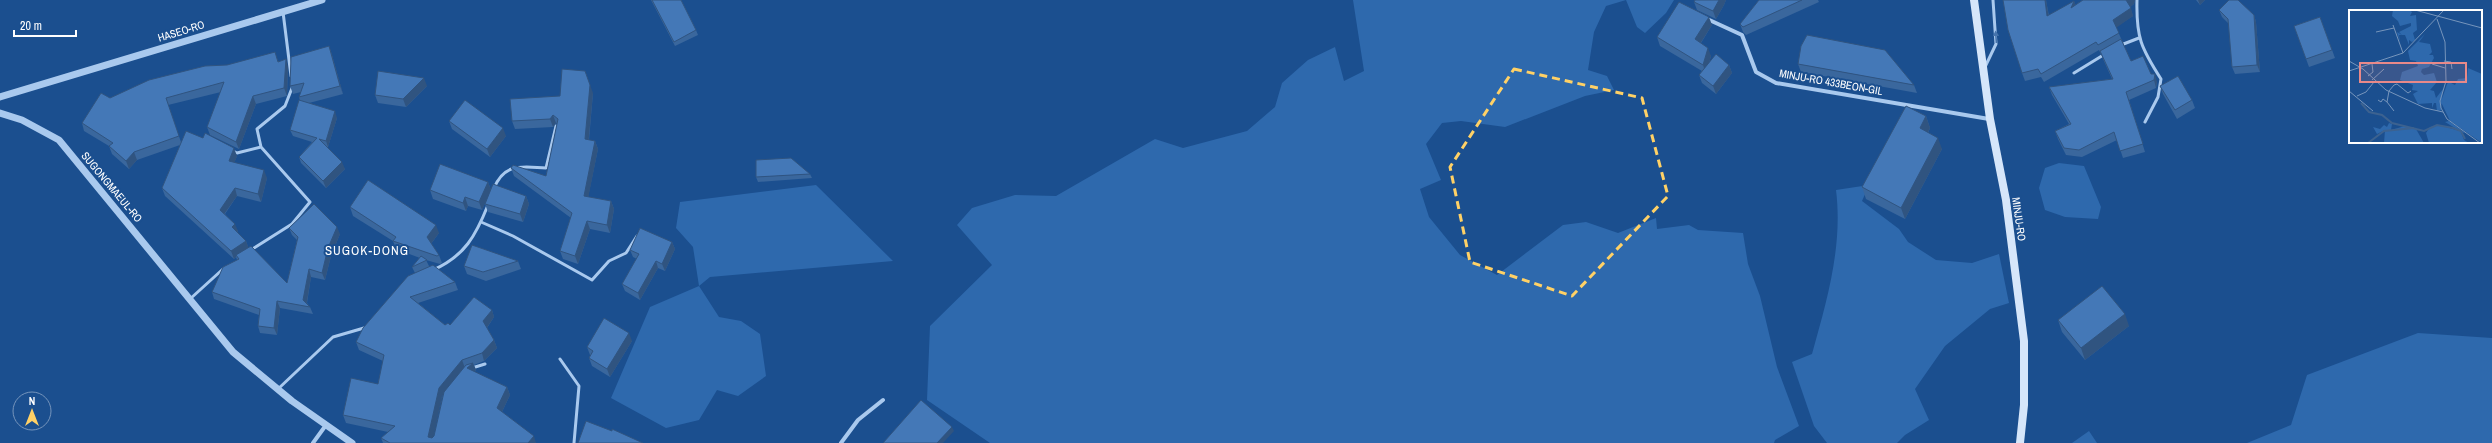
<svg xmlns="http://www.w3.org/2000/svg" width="2492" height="443" font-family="'Archivo Narrow',sans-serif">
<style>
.green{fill:#2e69ad}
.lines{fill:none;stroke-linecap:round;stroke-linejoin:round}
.service{stroke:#a9c9ee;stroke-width:3}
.minor{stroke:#a9c9ee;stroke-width:4}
.tertiary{stroke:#a9c9ee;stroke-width:7}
.secondary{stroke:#d6e6fa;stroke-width:8}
.wall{fill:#3a679d;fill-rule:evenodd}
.shaded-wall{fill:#305480}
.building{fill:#4478b7;stroke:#305480}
.oneway{fill:#4674ac}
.marked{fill:none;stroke:#ffd166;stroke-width:3;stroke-dasharray:8 5;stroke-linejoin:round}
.labels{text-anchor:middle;stroke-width:4;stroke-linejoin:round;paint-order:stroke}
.street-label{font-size:11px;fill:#fff;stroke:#1b4f8f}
.quarter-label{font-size:13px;letter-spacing:1px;fill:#fff;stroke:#1b4f8f}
.inset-river{fill:none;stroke:#3c6290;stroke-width:2}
.inset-road{fill:none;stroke:#7695bc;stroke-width:1}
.view{fill:#e88989;fill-opacity:0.15;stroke:#e88989;stroke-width:2}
.inset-edge{fill:none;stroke:#fff;stroke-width:2}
</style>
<rect width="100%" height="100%" fill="#1b4f8f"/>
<path class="green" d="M1353,0h321l-8,13 -21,20 -8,-6 -11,-27 -20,6 -12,26 -6,38 19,6 7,14 -29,6 -80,31 -44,-6 -19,2 -16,21 15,36 -21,9 9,28 31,38 37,20 66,-50 23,-3 32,11 38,-15 1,11 32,-4 9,5 45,3 5,31 12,32 17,71 22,59 -24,14 -1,3h-784l-63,-43 3,-74 62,-61 -35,-40 15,-17 43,-13 41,1 99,-57 28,9 64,-17 28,-24 7,-24 26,-23 27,-13 9,34 20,-10z
M2059,163l25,3 17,41 -3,12 -33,-2 -20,-7 -6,-22 6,-20z
M816,185l77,76 -183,16 -11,9 20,31 22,4 19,13 6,42 -28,20 -21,-6 -18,30 -33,8 -55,-30 39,-91 49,-21 -6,-39 -17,-19 4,-26z
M1869,185l-7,16 37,28 9,13 28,18 36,3 27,-9 10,49 -19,6 -45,37 -30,43 14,31 -24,15 -8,8h-70l-13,-17 -22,-64 20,-8c15,-54 31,-108 24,-164z
M2418,333l74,5v105h-245l44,-18 16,-50z
M2089,431l8,12h-25z"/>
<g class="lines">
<path class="service" d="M2137,0c-1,37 4,48 24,79l-3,18 -13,25
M283,12l8,64
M2121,45l18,-7
M1985,67l11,-23 -3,-44
M2074,73l31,-19
M233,151l4,2 24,-6
M494,188c11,-26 28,-21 52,-20l10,-42
M481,222l32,14 79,44 17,-19 17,-8 11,-17
M251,250l41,-26 18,-22 -49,-55 -4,-18 28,-23 7,-18
M433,270c32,-14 43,-35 55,-65
M190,299l33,-30
M560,359l19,27 -5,57
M472,368l13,-4
M278,389l55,-52 31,-9"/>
<path class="minor" d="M1705,18l37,17 14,37 20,11 213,36
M313,443l13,-18
M841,443l17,-23 25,-20"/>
<path class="tertiary" d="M0,97l322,-97
M0,113l22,7 37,20 174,212 59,49 60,42"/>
<path class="secondary" d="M1974,0l16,119 16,81 18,141v64l-4,38"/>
</g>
<path class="wall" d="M651,0h30l15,30 2,5 -23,11z
M1695,0h31l-2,5 -8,14 -19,-9 -3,-8z
M1759,0h59l1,2 -73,33 -3,-3 -3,-8z
M2003,0h43l3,16 25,-15 1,4 8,-5h52l-1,4 -4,3 3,9 -17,11 15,34 20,13 6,8 -1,6 -27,12 16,52 -22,6 -6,-18 -35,17 -16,-2 -8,-16 -3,-8 14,-7 -17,-29 -3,-8 63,-8 -13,-29 -55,32 -3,-5 -16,4 -3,-8z
M2196,0h9l-5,5z
M2219,10l35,5 2,7 4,50 -25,2 -3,-7 -3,-43 -7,-7z
M2320,17l15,41 -26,9 -15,-41z
M1712,25l-11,18 10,13 -2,7 20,2 3,8 -16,21 -14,-11 -3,-8 3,-4 -42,-25 -3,-9z
M329,46l3,9 11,39 -34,9 28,15 -9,29h-1l18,22 -19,19 -25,-25 -2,-6 13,-15 -19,-6 -3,-6 10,-29 -1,-4 2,-5 -8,2 -3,-8z
M279,61l9,6 -1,29 -31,8 -17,45 -29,-14 -3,-8 14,-35 -53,13 13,37 56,14 -3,7 33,15 -6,24 -24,-6 -12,18 13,17 -1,1 9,9 2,6 39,36 10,-43 -5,-5 -3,-7 51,6 -9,22 -6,24 -14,-3 -4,26 3,4 3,7 -33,-6 -3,27 -17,-2 -2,-7 1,-11 -45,-16 -2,-7 25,-32 -1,-3 -2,2 -69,-63 -3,-8 18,-43 -43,15 -8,9 -17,-15 -3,-8 -25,-15 -2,-8 28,-25 117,-33z
M1798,64l116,21 3,8 -116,-21z
M427,86l-21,21 -28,-4 -3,-8z
M2160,86l32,14 3,8 -18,11 -14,-25z
M593,93l-4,47 6,1 3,8 -10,48 23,4 3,8 -4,24 -20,-4 -12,35 -15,-5 -3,-8 11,-33 -57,-42 -3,-8 35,8 11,-52 -1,-1 -3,4 -38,2 -3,-8z
M1926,116l4,12 -2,5 14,16 -37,70 -39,-20 -4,-12z
M449,121l57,15 -16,21 -38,-28z
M810,174l2,4 -54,4 -2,-5z
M488,182l3,8 -9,20 -14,-4 -2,5 -33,-12 -3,-9z
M526,196l3,8 -6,18 -35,-10 -3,-8z
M350,207l89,26 -8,11 8,11 3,8 -2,1 -14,-4 3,6 26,16 3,8 -40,13 27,22h5l42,-15 2,7 -7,11 7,12 3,8 -13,13 -10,4 2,5 -2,2 33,15 3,8 -8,17 34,31h-153l-2,-5 7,-6 -42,-9 -3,-8 35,-31 5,-23 -24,-11 -3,-8 59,-69 -3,-6 8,-9 -24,-9 -3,-8 -40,-25zM443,394l-9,42 -1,1 9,-41z
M672,242l3,7 -10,22 -7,-3 -18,32 -15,-9 -3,-7 15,-25 -4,-2 -3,-7z
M518,261l3,8 -35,12 -19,-7 -3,-8z
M2058,320l71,6 -44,34 -23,-28z
M632,341l-22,36 -18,-11 -3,-8 1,-2v-1l-3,-8z"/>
<path class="shaded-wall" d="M1719,0h7l-2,5 -8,14 -3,-8z
M2045,0h1l4,24 -3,-8z
M2126,0h9l-1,4 -5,4z
M2198,0h7l-5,5z
M2074,1l3,8 -6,-1z
M2131,8l2,8 -17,12 -3,-8z
M2254,15l2,7 4,50 -3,-7z
M1709,17l3,8 -14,22 -3,-8z
M329,46l3,9 11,39 -3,-8z
M1708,48l3,8 -5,18 -3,-9z
M286,59l2,8 -1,29 -3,-8z
M1729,65l3,8 -16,21 -3,-8z
M2155,74l2,8 -1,6 -2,-8z
M424,78l3,8 -21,21 -3,-8z
M590,85l3,8 -5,54 -3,-8z
M253,96l3,8 -17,45 -3,-7z
M335,111l2,7 -9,29 -2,-6z
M553,115l3,8 -3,4 -3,-8z
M1926,116l4,12 -6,12 -4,-12z
M503,128l3,8 -16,21 -3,-8z
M1938,138l4,11 -37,70 -4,-11z
M595,141l3,8 -11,55 -3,-8z
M234,148l3,8 -5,13 -3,-8z
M134,152l3,8 -8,9 -3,-8z
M342,162l3,7 -19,19 -3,-7z
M264,170l3,8 -6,24 -3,-8z
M488,182l3,8 -9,20 -3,-8z
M235,188l2,8 -15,21 -2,-7z
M526,196l3,8 -6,18 -3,-8z
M465,197l3,9 -2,5 -3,-8z
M611,201l3,8 -4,24 -3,-8z
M587,221l3,8 -12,35 -3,-8z
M235,224l3,7 -3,3 -3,-7z
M436,225l3,8 -9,12 -3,-8z
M337,227l3,7 -9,22 -6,24 -3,-7 6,-25z
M246,241l3,8 -13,6v2l-2,2 -3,-8z
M672,242l3,7 -10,22 -3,-7z
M656,261l2,7 -18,32 -2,-7z
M309,269l2,8 -5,30 -3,-7z
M277,301l3,7 -3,27 -3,-7z
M492,310l2,7 -8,12 -3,-8z
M2125,314l4,12 -44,34 -4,-12z
M629,333l3,8 -22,36 -3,-8z
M494,340l3,8 -13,13 -2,-8z
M462,360l3,8 -23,28 -10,47 -4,-6 11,-49z
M473,363l3,7 -6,6 -3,-8z
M507,387l3,8 -10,21 -3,-8z
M952,427l2,4 -11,12h-6z
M534,436l2,7h-8z"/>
<path class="building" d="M652,0h29l15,30 -22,12z
M1695,0h24l-6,11 -19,-9z
M1759,0h43l-59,27 -3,-3z
M2003,0h42l2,16 27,-15 -3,7 12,-8h43l5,8 -18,12 6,13 -21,12 -2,-3 -55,32 -3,-5 -16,4 -14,-43z
M2229,0h9l16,15 3,50 -25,2 -4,-48 -9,-9z
M1679,2l30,15 -14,22 13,9 -5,17 -46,-28z
M2320,17l12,33 -26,9 -12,-33z
M1807,35l78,15 29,35 -116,-21 3,-18z
M2121,39l10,22 12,-5 8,18h4l-1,6 -28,12 17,52 -23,7 -6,-19 -35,18 -15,-2 -9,-17 16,-7 -22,-37 64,-8 -13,-28z
M329,46l11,40 -41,11 5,-14 -14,3 1,-29z
M275,52l3,10 8,-3 -2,29 -31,8 -17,46 -29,-15 17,-45 -58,16 13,38 -45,16 -8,9 -17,-15 4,-3 -31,-20 19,-30 9,5 39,-18 56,-14 22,-1z
M1716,54l13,11 -16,21 -14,-11z
M562,69l23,2 5,14 -5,54 10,2 -11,55 27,5 -4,24 -20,-4 -12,35 -15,-5 12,-38 -61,-45 2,-3 33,11 12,-57 -5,-4 -3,4 -38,2 -2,-22 50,-3z
M378,71l46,7 -21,21 -28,-4z
M2178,76l14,24 -17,10 -15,-24z
M299,100l36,11 -9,30 -7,-2 23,23 -19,19 -24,-24 18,-19 -27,-8z
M465,100l38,28 -16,21 -38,-28z
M1906,106l20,10 -6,12 18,10 -37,70 -39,-21z
M186,131l17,7 2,-5 29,15 -5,13 35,9 -6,24 -23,-6 -15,22 15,14 -3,3 14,14 -15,10 -69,-63z
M791,158l19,16 -54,3v-17z
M440,164l48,18 -9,20 -14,-5 -2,6 -33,-13z
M368,180l68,45 -9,12 12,18 -2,1 -44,-15 3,-4 -46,-30z
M493,184l33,12 -6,18 -35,-10z
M314,204l23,23 -9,21 -6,25 -13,-4 -6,31 7,7 -33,-6 -3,27 -16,-2 2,-17 -48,-17 11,-25 16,-8 -3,-4 15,-9 36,37 11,-46 -9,-9z
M640,228l32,14 -10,22 -6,-3 -18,32 -16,-9 17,-30 -9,-4z
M472,245l46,16 -35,11 -19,-6z
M421,256l6,4 -15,7z
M433,265l22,17 -45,15 35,28 3,-2 2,2 24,-28 18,13 -9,11 11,19 -12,13 -20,7 -23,28 -11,49 4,1 2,-2 10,-44 22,-27 7,-2 -6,5 40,19 -10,21 37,28 -6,7h-138l-9,-5 14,-12 -52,-11 8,-37 27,6 6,-29 -28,-13 7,-14 45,-52z
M2102,286l23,28 -44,34 -23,-28z
M604,318l25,15 -22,36 -18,-11 4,-7 -6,-4z
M921,400l31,27 -15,16h-54z
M586,421l26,10v-2l31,14h-65z"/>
<defs><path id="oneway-solid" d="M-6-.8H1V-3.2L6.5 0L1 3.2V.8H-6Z"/></defs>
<use class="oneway" href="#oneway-solid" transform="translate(1996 37) rotate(-94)"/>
<path class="marked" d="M1514,69l128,29 26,98 -96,100 -102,-34 -20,-95z"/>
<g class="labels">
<g class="street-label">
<text transform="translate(181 31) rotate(-17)" y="4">HASEO-RO</text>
<text transform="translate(1831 82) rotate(10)" y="4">MINJU-RO 433BEON-GIL</text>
<text transform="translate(112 187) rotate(50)" y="4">SUGONGMAEUL-RO</text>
<text transform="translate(2019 219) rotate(82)" y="4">MINJU-RO</text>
</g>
<g class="quarter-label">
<text x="367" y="255">SUGOK-DONG</text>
</g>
</g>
<g transform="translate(2349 10)">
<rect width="133" height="133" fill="#1b4f8f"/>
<path d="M44,0h16l3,2 -2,4 6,-1 1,15 -4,3 2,7 -3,2 -3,-2v5l-4,-10h-6l1,7 -3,-10 5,3 -3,-3 12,-6v-3l-11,3 -2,-5 -6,-5zM76,24l-6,8 11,2 2,8 -3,3h4l1,3 -5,9 -7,2 -1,3 3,3 10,-2 3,9 -7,8 4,1 2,7 7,-9 -2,21 -4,1 -1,-8h-2l-2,5v-5l-14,1 -5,-10 5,-3 -6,-1 1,-5 -13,-5 2,-8 16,-6 -2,-5 -6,-1 -2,-9zM119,58l14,6v69l-32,-22 -9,-19 6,-18 2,-2 6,3 3,-6 9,-1zM100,111l16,12 -4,-1 3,8 5,3h-40l-3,-10 4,-6 9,-2 21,6 -15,-9zM40,113l3,1 -1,6 14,-4 11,3 8,14h-40l1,-13 -8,4 -4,-7 7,2 4,-4 3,2z" fill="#2e69ad"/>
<path class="inset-river" d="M12,93l8,9 13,3 10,8 32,8 13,-6 16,3 8,3 4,8M19,133l16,-12 30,-3"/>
<path class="inset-road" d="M66,0l67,18M88,9l8,23 1,39 -6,20 1,7 6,11 33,24M44,15l10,28M27,22l18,-4M0,51l14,8 23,21 39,18 18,4M95,51l7,1 1,7M83,54l13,4M0,61l54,-18 41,-43M19,66l5,-4 -1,-8M23,70l12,-11M0,81l24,20M8,86l9,-4 8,-10M29,90l3,2 2,-3 4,3M45,101l-7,-9 2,-11 5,-6 3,-1 11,9 3,-2"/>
<path class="view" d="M11,53h106v19h-106z"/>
<rect width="133" height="133" class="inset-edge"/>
</g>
<g transform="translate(32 411)"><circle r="19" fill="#1b4f8f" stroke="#7695bc"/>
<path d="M0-3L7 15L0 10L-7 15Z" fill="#ffd166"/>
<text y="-6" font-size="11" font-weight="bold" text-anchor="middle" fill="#ffffff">N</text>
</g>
<path d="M14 30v6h62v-6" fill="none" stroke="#ffffff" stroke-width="2"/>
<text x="20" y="30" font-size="12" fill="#ffffff" stroke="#1b4f8f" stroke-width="3" paint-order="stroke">20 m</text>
</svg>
